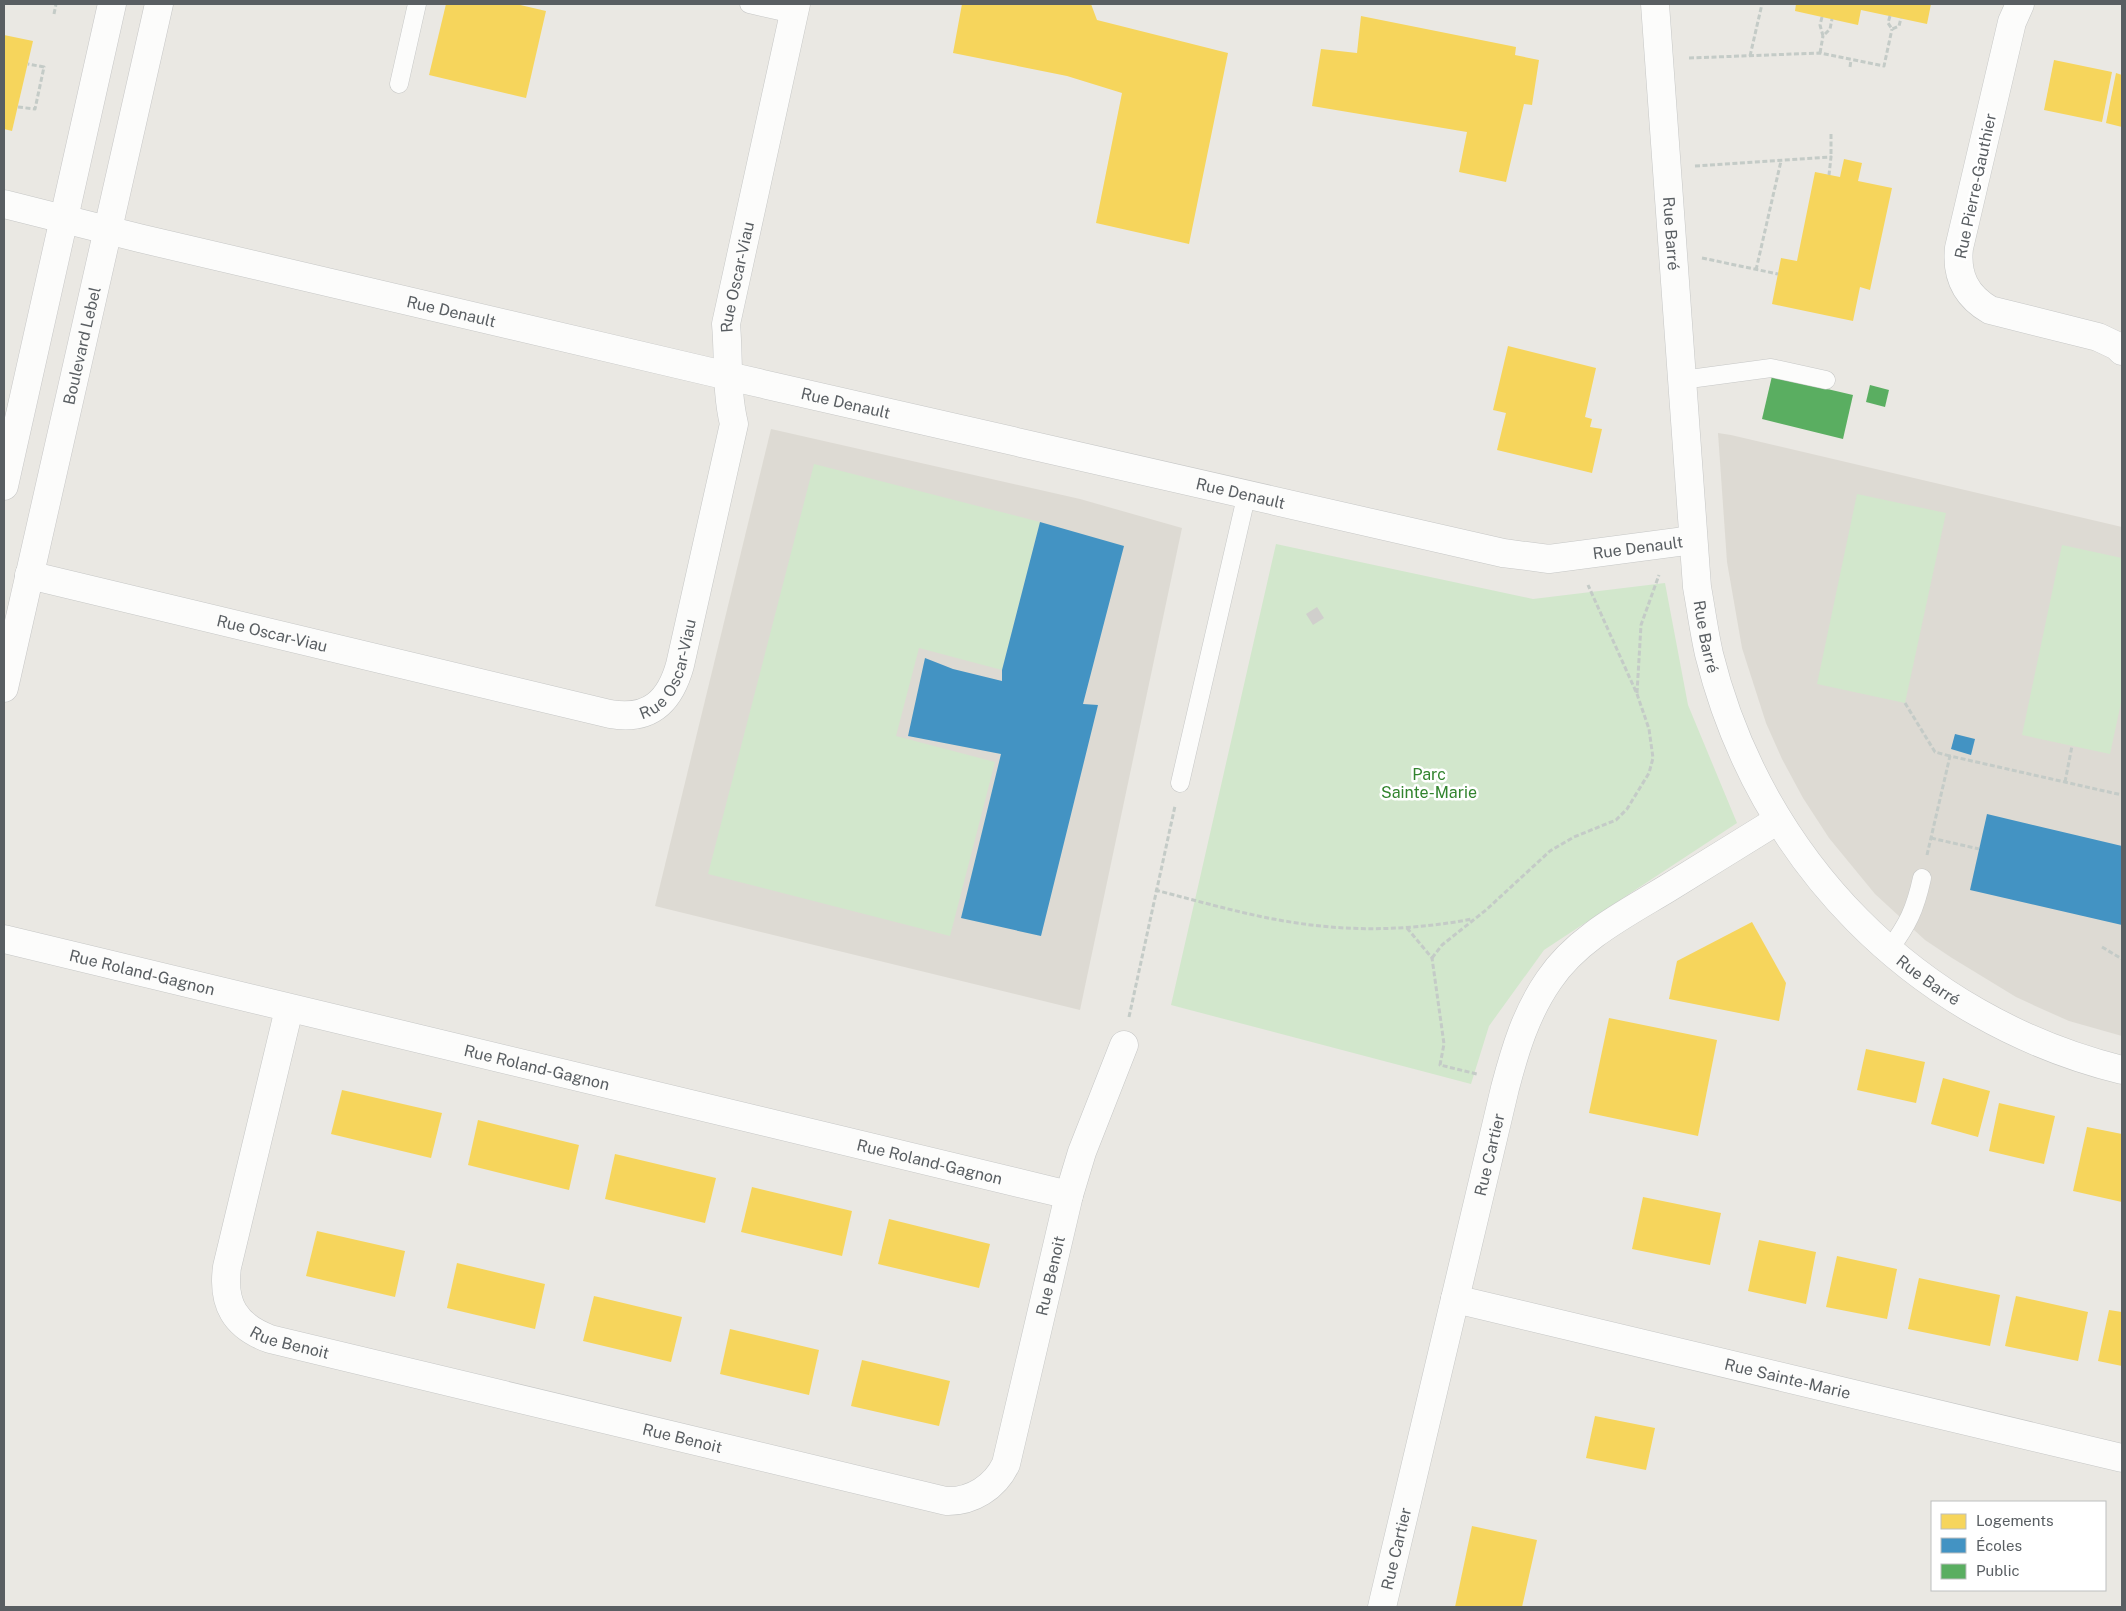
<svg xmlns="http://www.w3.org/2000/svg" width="2126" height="1611" font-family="'Public Sans',sans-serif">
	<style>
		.education { fill: #dddad3 }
		.green { fill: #d2e7cc }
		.homes { fill: #f6d55c }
		.schools { fill: #4393c3 }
		.public { fill: #5aae61 }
		.building { fill: #d0cfcc }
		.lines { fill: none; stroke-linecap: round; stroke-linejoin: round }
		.lane-casing { stroke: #c6c7c6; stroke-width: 19 }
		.street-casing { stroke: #c6c7c6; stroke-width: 29 }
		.secondary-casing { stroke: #c7c7c7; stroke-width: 29 }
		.path { stroke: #c4cbc7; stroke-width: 3; stroke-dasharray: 5 2.5; stroke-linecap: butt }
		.lane { stroke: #fcfcfb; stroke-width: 18 }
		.street { stroke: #fcfcfb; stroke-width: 28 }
		.secondary { stroke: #fcfcfb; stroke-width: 28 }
		.labels { text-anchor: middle; stroke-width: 5; stroke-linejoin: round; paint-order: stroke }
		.street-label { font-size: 16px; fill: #595e62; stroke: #fff }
		.park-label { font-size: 16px; fill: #32842e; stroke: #fff }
	</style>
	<rect width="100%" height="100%" fill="#eae8e3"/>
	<g class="education">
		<polygon points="771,429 1080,499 1182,528 1080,1010 655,906"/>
		<polygon points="1718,433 1731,435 2122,527 2122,1036 2069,1021 2042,1009 2016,997 1952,958 1925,940 1875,894 1829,838 1803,798 1782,759 1766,723 1742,648 1727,562"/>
	</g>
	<g class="green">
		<polygon points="814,464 1040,522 1002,670 919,648 896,736 995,762 950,936 708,874"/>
		<polygon points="1857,494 1946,513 1905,703 1817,684"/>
		<polygon points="1276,544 1533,599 1665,583 1688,705 1737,823 1544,950 1489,1026 1471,1084 1171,1005"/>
		<polygon points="2062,545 2122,558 2122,698 2110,754 2022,735"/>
	</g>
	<g class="homes">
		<polygon points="446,4 516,4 546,11 526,98 429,75"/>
		<polygon points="962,4 1091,4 1097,20 1228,53 1189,244 1096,223 1122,93 1067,76 953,53"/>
		<polygon points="1796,4 1931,4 1927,24 1861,10 1858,25 1795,11"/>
		<polygon points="1361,16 1516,47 1515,55 1539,60 1532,105 1524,104 1506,182 1459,172 1467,132 1312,106 1321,49 1357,53"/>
		<polygon points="4,35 33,41 12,131 4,129"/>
		<polygon points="2054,60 2112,72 2102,122 2044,110"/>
		<polygon points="2116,73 2122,75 2122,127 2106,123"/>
		<polygon points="1844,159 1862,163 1858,181 1892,188 1870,290 1860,287 1853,321 1772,304 1781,258 1797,261 1815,172 1840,177"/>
		<polygon points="1508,346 1596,368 1585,417 1592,419 1590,427 1602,429 1592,473 1497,450 1506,413 1493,410"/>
		<polygon points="1752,922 1786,983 1779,1021 1669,999 1677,961"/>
		<polygon points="1609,1018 1717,1040 1698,1136 1589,1113"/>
		<polygon points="1866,1049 1925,1062 1916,1103 1857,1090"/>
		<polygon points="1943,1078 1990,1091 1978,1137 1931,1124"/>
		<polygon points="342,1090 442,1113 431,1158 331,1134"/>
		<polygon points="1999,1103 2055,1116 2044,1164 1989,1151"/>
		<polygon points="478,1120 579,1145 569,1190 468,1165"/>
		<polygon points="2087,1127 2122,1134 2122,1202 2073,1191"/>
		<polygon points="615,1154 716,1178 705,1223 605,1199"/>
		<polygon points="752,1187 852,1211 842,1256 741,1232"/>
		<polygon points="1643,1197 1721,1213 1710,1265 1632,1249"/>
		<polygon points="889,1219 990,1244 979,1288 878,1264"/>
		<polygon points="317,1231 405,1251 395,1297 306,1276"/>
		<polygon points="1759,1240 1816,1252 1806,1304 1748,1291"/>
		<polygon points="1837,1256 1897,1269 1887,1319 1826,1307"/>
		<polygon points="457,1263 545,1284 535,1329 447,1308"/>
		<polygon points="1919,1278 2000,1295 1990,1346 1908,1329"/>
		<polygon points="594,1296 682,1317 671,1362 583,1341"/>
		<polygon points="2016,1296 2088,1312 2078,1361 2005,1346"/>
		<polygon points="2109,1310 2122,1312 2122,1366 2098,1361"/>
		<polygon points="730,1329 819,1350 809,1395 720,1374"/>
		<polygon points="862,1360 950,1381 939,1426 851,1406"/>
		<polygon points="1595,1416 1655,1428 1646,1470 1586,1458"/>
		<polygon points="1472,1526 1537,1540 1522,1607 1455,1607"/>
	</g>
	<g class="schools">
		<polygon points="1040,522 1124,546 1083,704 1098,705 1041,936 961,918 1001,754 908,736 925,658 953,669 1002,681 1002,670"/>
		<polygon points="1955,734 1975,739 1971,755 1951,749"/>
		<polygon points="1987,814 2122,846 2122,925 1970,890"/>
	</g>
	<g class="public">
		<polygon points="1772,376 1853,395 1843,439 1762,419"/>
		<polygon points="1870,385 1889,390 1885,407 1866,402"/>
	</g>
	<polygon class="building" points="1317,607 1324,618 1313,625 1306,614"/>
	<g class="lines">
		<defs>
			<g id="lane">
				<polyline points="749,4 793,14"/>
				<polyline points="399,84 417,4"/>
				<polyline points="1682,380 1771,368 1826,380"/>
				<polyline points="1180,783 1247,493"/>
				<path d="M1889 950C1908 924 1915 910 1922 878"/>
			</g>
			<g id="street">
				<path id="s1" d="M1655 4 1697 587C1701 609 1704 632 1709 654 1760 860 1916 1019 2122 1070"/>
				<path d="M2020 4 2012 22 1959 248C1956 276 1966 296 1990 310L2098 337 2117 346 2122 351"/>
				<path id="s2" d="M4 204 139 238 728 376 1503 553 1549 559 1693 540"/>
				<path id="s3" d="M29 575 610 714C650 721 670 701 680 665L734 424C726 391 729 358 726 324L796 4"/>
				<path id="s4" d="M4 939 1069 1195"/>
				<path id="s5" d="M289 1009 227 1267C222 1304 235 1326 270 1339L946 1501C972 1502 995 1487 1006 1464L1069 1195 1082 1152 1124 1045"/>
				<path id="s6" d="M1455 1299 2122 1458"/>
				<path id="s7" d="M1382 1607 1505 1088C1515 1050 1526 1013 1549 980 1577 938 1627 913 1668 888 1705 865 1741 843 1778 820"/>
			</g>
			<g id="secondary">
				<polyline points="4,486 112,4"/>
				<path id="s8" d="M4 688 159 4"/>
			</g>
		</defs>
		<use href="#lane" class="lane-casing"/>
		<use href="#street" class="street-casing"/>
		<use href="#secondary" class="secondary-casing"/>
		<g class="path">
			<polyline points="54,14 56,4"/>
			<polyline points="1890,16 1888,23 1892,29 1899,26 1901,18"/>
			<polyline points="1822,17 1820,25 1823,36 1830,29 1832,19"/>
			<polyline points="1820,53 1823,36"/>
			<polyline points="1750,56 1762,4"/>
			<polyline points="1689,58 1820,53 1884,66 1892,29"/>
			<polyline points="1850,67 1851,60"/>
			<polyline points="18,107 35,109 44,67 28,64"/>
			<polyline points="1831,134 1831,157"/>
			<polyline points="1695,166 1831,157 1829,175"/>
			<polyline points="1702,258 1778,274"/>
			<polyline points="1756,270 1781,161"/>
			<polyline points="1637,693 1641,625 1659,575"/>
			<polyline points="1905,703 1935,752 1950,756"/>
			<polyline points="2065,782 2072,746"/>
			<polyline points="1931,838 1979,849"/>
			<polyline points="1927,855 1950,756 2122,795"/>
			<path d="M1155 890C1202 902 1249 916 1297 923 1354 932 1415 930 1472 919"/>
			<polyline points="1407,928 1432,958 1444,1044 1440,1065 1477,1074"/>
			<polyline points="2102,947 2122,959"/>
			<polyline points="1432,958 1442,945 1486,910 1550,851 1574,837 1616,820 1627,809 1649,773 1653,758 1649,729 1637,694 1588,585"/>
			<polyline points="1129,1017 1175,806"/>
		</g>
		<use href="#lane" class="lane"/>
		<use href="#street" class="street"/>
		<use href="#secondary" class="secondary"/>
	</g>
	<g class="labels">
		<g class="street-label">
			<text transform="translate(1975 186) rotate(-78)" y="6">Rue Pierre-Gauthier</text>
			<text dy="6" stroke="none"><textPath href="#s1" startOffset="230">Rue Barré</textPath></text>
			<text dy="6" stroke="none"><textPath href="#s3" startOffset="1089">Rue Oscar-Viau</textPath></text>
			<text dy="6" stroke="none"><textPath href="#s2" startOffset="460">Rue Denault</textPath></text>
			<text dy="6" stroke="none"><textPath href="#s8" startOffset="351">Boulevard Lebel</textPath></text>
			<text dy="6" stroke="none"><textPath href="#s2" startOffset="865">Rue Denault</textPath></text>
			<text dy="6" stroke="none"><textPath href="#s2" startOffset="1270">Rue Denault</textPath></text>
			<text dy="6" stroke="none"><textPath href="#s2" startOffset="1675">Rue Denault</textPath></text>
			<text dy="6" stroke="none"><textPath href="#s3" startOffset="250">Rue Oscar-Viau</textPath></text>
			<text dy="6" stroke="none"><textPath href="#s1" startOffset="635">Rue Barré</textPath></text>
			<text dy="6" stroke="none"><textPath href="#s3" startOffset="684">Rue Oscar-Viau</textPath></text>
			<text dy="6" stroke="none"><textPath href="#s4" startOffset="142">Rue Roland-Gagnon</textPath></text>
			<text dy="6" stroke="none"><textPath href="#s1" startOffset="1054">Rue Barré</textPath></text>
			<text dy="6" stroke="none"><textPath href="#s4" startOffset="548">Rue Roland-Gagnon</textPath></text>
			<text dy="6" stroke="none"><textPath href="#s7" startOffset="465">Rue Cartier</textPath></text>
			<text dy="6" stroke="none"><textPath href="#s4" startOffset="952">Rue Roland-Gagnon</textPath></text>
			<text dy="6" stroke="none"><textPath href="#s5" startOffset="1321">Rue Benoit</textPath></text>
			<text dy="6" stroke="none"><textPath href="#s5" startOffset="378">Rue Benoit</textPath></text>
			<text dy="6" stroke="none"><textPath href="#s6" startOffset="342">Rue Sainte-Marie</textPath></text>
			<text dy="6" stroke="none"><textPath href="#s5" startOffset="782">Rue Benoit</textPath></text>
			<text dy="6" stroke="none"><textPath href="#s7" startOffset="60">Rue Cartier</textPath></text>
		</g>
		<g class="park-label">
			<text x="1429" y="780">Parc<tspan x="1429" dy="18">Sainte-Marie</tspan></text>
		</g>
	</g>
	<rect width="2126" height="1611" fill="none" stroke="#595e62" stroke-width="10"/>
	<rect x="1931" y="1501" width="175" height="90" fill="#ffffff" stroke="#bdbfc0"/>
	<rect x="1941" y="1514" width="25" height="15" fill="#f6d55c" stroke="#bdbfc0"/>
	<text x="1976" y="1526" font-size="15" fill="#595e62">Logements</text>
	<rect x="1941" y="1538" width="25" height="15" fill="#4393c3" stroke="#bdbfc0"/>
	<text x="1976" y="1551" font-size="15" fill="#595e62">Écoles</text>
	<rect x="1941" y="1564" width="25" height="15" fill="#5aae61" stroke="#bdbfc0"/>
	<text x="1976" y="1576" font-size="15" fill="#595e62">Public</text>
</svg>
